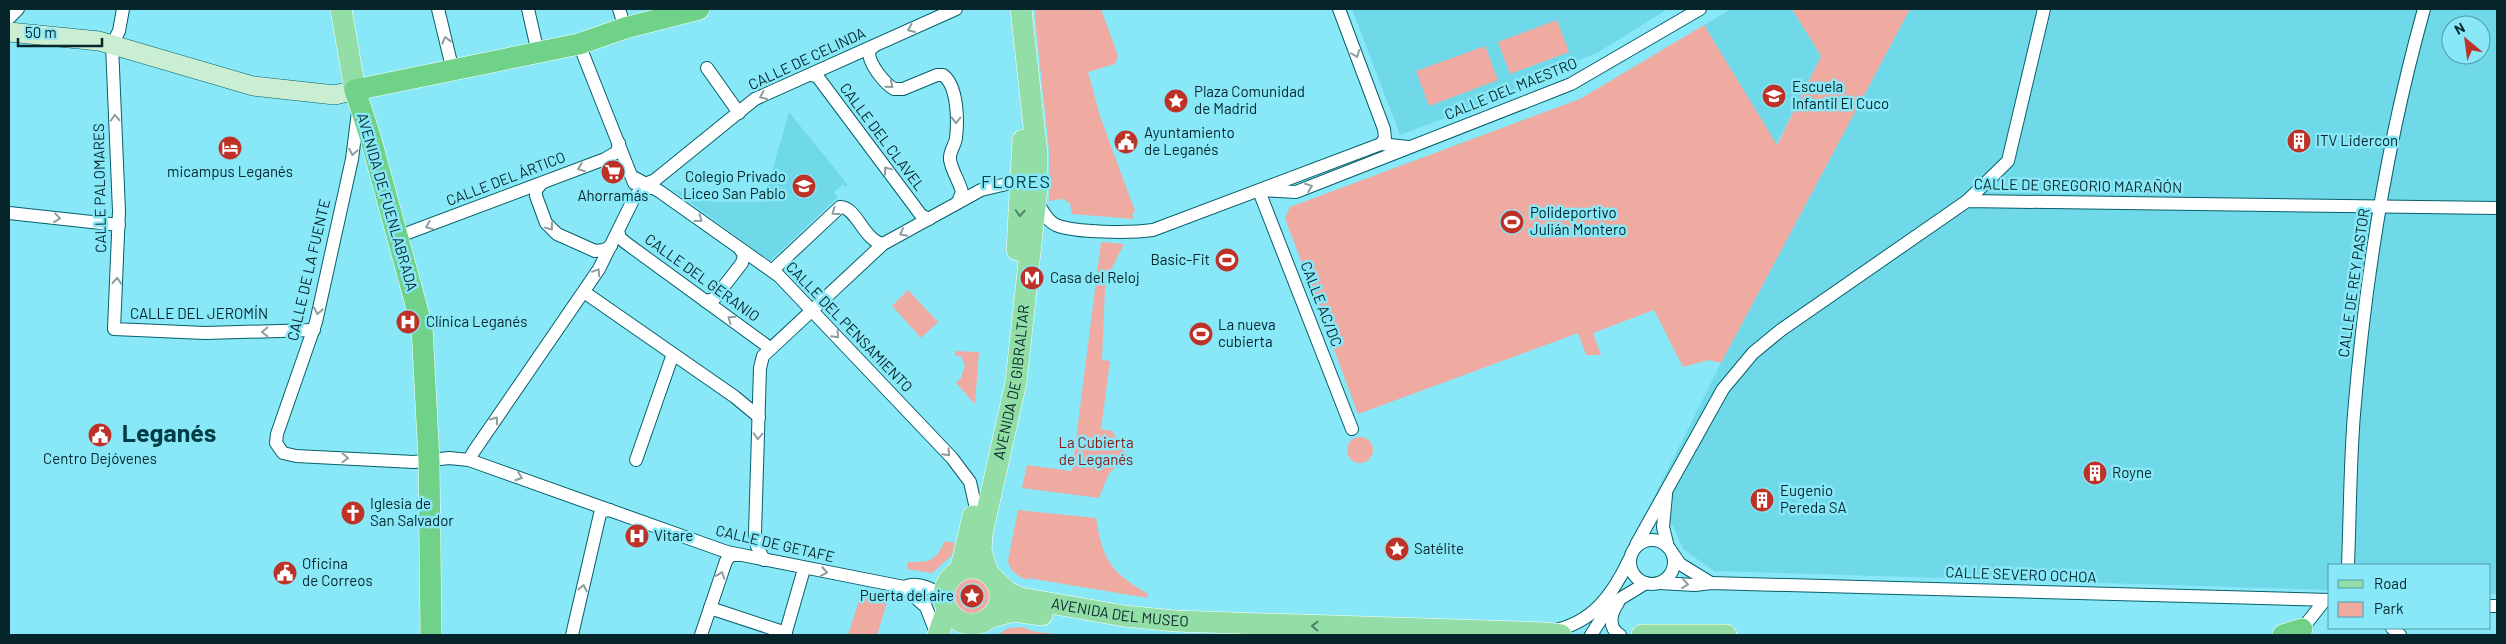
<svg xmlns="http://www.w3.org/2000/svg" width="2506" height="644" font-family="Barlow,sans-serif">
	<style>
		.built { fill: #6fd9ea; fill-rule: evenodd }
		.green { fill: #efaba1 }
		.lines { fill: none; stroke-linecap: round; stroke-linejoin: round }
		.minor-casing { stroke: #075f6a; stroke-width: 14 }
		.secondary-casing { stroke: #075f6a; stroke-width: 20 }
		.primary-casing { stroke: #fff; stroke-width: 22 }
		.trunk-casing { stroke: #fff; stroke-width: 22 }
		.minor { stroke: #fff; stroke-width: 12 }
		.secondary { stroke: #c9eed2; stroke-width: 19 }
		.primary { stroke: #93dda6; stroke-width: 21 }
		.trunk { stroke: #6fd288; stroke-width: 21 }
		.oneway { stroke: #8e9d9f }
		.oneway2 { stroke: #4c8168 }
		.labels { text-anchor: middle; stroke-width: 5; stroke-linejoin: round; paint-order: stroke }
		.street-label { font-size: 15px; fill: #05252a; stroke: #88e8f8 }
		.poi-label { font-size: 15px; fill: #05252a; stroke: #88e8f8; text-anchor: start }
		.park-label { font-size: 15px; fill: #8b1913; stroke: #88e8f8 }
		.quarter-label { font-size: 18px; letter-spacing: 1px; fill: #003c43; stroke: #88e8f8 }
		.town-label { font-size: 25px; font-weight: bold; fill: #003c43; stroke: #88e8f8 }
	</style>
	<rect width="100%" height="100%" fill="#88e8f8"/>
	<g class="built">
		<polygon points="1352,9 1668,9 1597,53 1569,64 1571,71 1400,135"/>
		<polygon points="1731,9 1792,9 1821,56 1776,145 1704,25"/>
		<path d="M1910 9H2497V594H2490V565H2330V590L1714 571 1683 549 1673 526 1649 507 1721 363ZM2451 25H2481V55H2451Z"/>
		<polygon points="789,112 848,185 845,187 843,184 834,192 838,197 770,261 672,189 717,202 760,202 766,192"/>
	</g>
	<g class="green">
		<polygon points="1035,9 1101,9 1118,56 1115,64 1088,72 1100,116 1135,211 1132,215 1134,219 1072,214 1070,203 1063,199 1049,201 1049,149 1036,28"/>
		<polygon points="1792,9 1910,9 1721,363 1709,360 1683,367 1654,310 1593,333 1601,355 1586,355 1578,333 1358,414 1285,218 1290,207 1580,99 1704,25 1777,145 1821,56"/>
		<polygon points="1557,20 1569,52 1510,74 1498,42"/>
		<polygon points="1485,46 1498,80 1429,106 1416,71"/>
		<polygon points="1101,242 1124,244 1107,277 1105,289 1102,360 1110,361 1101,429 1112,431 1127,455 1108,475 1099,498 1022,488 1027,465 1072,471"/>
		<polygon points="908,290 938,322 921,338 892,306"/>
		<polygon points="955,351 979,352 975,404 956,383 961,378 965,365 961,356 955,356"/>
		<circle cx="1360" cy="450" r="13"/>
		<path d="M1018 510 1096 518C1103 562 1111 572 1148 594V598L1028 578 1026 580C1017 575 1009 571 1008 560Z"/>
		<circle cx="1397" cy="549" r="13"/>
		<path d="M945 541 955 543 952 555 932 573 907 569 908 562C930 562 935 562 945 541Z"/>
		<circle cx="973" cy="596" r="18"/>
		<polygon points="861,594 888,599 877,635 848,635"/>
		<path d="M1023 627C1034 634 1048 632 1062 635H998L1008 628Z"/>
	</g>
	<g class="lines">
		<defs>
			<g id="minor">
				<polyline points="123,9 119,31 112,45 119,211 114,329 205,333 314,330"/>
				<polyline points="438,9 453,71"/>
				<polyline points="528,9 538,53"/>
				<polyline points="619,9 625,28"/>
				<polyline points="1339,9 1384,129 1385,138 1381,144"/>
				<polyline points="9,18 18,9"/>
				<polyline points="579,44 634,183"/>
				<path d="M874 46 869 51C868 63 884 83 894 89H903L937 75H943C958 86 958 121 956 138 955 146 949 151 950 160 952 171 959 181 962 192L958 202"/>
				<polyline points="707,68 739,113"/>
				<polyline points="811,75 817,76 921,215 929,219"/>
				<path d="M358 112 352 159 316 322 277 434 276 443 283 453 296 456 414 462 449 458 469 460 727 552 904 587C917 581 937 589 944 600"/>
				<polyline points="633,177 659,191 779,276 952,458 970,482 975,504"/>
				<polyline points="541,184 536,190 536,196 546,223 557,234 595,251 604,250 611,246"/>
				<polyline points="645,184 655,180 755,99 956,9"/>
				<polyline points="1261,190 1296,192 1571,84 1700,9"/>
				<polyline points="1259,191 1352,429"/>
				<path d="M1037 201C1041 209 1047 221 1056 225 1075 233 1131 233 1153 230L1381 144 1408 147"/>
				<polyline points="1967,201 2008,161 2044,9"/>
				<polyline points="9,213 119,225"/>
				<polyline points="618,231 620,238 626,243 770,348"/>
				<polyline points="397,237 605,159 617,152 619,143"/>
				<path d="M778 275 775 271 777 266 840 207C856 206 864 241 883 244"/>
				<polyline points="584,292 735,397 759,417"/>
				<polyline points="705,301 714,299 742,263 744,255 740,249"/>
				<polyline points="636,460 673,354"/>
				<polyline points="473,461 471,456 474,451 599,269 635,196 644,188 655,188"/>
				<polyline points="1666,495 1663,527 1668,547"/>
				<circle cx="1652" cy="562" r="22"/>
				<polyline points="1636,545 1723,389 1753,353 1781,330 1967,201 2497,208"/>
				<polyline points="1673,554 1680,564 1711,583"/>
				<polyline points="764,560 757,546 755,533 760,368 763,356 883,244 981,190 1011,183 1022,173"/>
				<path d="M2348 565C2350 515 2350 464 2354 414 2365 280 2388 138 2424 9"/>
				<polyline points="1659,583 1695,585 1711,583 2330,600"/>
				<polyline points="904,587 926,607 937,635"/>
				<path d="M1618 603C1610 614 1608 628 1620 635"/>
				<polyline points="2490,606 2497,606"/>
				<polyline points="710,608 786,633"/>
				<polyline points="2392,628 2400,635"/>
				<polyline points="2302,629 2325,600"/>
				<path d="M1552 631C1592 623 1612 596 1629 560"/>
				<polyline points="572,635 600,514 603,511 610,510"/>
				<polyline points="701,635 726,561 731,555 738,555"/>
				<polyline points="785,635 804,569"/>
				<polyline points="1591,635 1610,605 1646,583"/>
			</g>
			<polyline id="secondary" points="9,32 99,41 253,86 335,95 355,90"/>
			<g id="primary">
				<polyline points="341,9 355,90"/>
				<polyline points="1017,250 1023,140"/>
				<circle cx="972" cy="596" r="28"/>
				<polyline points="960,571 973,516"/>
				<path id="s1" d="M988 573 981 551 982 534 1016 382 1037 188V154L1021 9"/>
				<path id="s2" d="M996 581 1009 593 1021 598 1124 616 1175 621 1546 633 1561 635"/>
				<polyline points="989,618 1013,611 1042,615"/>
				<polyline points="938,635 947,610"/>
				<polyline points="1642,635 1726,635"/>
			</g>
			<g id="trunk">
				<polyline points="431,635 429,461 422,327 370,136 355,90 579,44 625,28 699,9"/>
				<polyline points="2283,635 2302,629"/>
			</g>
		</defs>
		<use href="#minor" class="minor-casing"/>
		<use href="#secondary" class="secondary-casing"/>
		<use href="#primary" class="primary-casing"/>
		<use href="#trunk" class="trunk-casing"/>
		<use href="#minor" class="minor"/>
		<use href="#secondary" class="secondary"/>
		<use href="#primary" class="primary"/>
		<use href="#trunk" class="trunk"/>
	</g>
	<defs><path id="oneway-chevron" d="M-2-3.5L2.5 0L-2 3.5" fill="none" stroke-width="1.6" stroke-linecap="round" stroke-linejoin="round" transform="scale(1.25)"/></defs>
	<g class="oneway">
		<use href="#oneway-chevron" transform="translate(911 29) rotate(156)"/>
		<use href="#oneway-chevron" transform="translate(446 40) rotate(-104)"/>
		<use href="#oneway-chevron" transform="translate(1356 54) rotate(69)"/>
		<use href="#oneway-chevron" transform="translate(890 85) rotate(40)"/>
		<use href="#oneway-chevron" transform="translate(763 96) rotate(156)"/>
		<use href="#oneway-chevron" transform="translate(115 118) rotate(-93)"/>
		<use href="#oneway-chevron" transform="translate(956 120) rotate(91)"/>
		<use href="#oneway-chevron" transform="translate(353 152) rotate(100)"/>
		<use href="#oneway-chevron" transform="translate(581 168) rotate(159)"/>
		<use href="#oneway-chevron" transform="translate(887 170) rotate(-127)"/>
		<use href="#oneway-chevron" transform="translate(1309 187) rotate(-21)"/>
		<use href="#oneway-chevron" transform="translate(835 212) rotate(144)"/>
		<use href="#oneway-chevron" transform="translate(57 218) rotate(7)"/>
		<use href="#oneway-chevron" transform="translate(699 219) rotate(36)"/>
		<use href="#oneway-chevron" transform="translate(429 226) rotate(158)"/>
		<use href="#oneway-chevron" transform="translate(550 227) rotate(53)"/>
		<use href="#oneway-chevron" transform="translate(903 233) rotate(152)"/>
		<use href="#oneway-chevron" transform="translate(597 272) rotate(-57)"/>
		<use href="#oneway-chevron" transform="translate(117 281) rotate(-87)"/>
		<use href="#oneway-chevron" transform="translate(318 311) rotate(101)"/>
		<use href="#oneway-chevron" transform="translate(731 319) rotate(-145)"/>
		<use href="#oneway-chevron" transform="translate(265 332) rotate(179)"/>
		<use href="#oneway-chevron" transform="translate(836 335) rotate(47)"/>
		<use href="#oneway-chevron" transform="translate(495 420) rotate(-55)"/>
		<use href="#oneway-chevron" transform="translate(758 436) rotate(92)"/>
		<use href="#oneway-chevron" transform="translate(947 453) rotate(47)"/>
		<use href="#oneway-chevron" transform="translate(345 458) rotate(3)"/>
		<use href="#oneway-chevron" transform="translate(519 477) rotate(20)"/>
		<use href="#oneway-chevron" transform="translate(824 572) rotate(10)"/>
		<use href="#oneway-chevron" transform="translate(721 575) rotate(-71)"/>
		<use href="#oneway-chevron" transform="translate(1685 584) rotate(7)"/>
		<use href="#oneway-chevron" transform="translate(583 588) rotate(-77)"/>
	</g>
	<g class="oneway2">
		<use href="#oneway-chevron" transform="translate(1020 213) rotate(94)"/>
		<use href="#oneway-chevron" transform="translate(1315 626) rotate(-178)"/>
	</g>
	<defs>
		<symbol id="school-disc" viewBox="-11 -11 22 22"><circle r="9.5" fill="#be3127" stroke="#88e8f8"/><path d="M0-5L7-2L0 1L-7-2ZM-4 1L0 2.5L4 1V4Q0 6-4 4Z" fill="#fff"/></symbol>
		<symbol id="sight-disc" viewBox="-11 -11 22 22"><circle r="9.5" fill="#be3127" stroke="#88e8f8"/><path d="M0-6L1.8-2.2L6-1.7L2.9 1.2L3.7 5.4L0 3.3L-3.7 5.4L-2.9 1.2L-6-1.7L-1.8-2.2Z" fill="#fff"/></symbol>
		<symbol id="building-disc" viewBox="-11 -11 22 22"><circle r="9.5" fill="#be3127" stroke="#88e8f8"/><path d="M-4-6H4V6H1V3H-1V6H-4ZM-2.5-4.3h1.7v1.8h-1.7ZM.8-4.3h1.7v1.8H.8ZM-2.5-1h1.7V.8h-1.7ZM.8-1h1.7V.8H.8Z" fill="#fff"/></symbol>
		<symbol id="civic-disc" viewBox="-11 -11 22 22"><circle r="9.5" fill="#be3127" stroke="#88e8f8"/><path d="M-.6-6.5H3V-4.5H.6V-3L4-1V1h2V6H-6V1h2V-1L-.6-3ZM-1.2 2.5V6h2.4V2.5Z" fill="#fff"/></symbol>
		<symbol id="hotel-disc" viewBox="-11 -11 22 22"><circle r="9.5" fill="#be3127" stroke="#88e8f8"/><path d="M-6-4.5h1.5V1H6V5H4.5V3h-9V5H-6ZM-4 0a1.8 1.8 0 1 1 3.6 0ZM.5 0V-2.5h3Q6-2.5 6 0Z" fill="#fff"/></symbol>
		<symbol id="supermarket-disc" viewBox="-11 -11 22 22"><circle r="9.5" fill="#be3127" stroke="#88e8f8"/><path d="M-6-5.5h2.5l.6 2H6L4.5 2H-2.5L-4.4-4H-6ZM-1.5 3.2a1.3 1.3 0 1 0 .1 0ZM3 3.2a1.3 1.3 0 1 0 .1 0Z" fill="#fff"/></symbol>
		<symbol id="stadium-disc" viewBox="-11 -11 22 22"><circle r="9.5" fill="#be3127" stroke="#88e8f8"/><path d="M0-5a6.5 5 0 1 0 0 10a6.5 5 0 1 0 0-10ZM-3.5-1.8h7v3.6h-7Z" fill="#fff"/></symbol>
		<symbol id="metro-disc" viewBox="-11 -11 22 22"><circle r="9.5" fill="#be3127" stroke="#88e8f8"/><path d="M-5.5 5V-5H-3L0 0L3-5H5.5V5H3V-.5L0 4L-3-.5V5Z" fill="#fff"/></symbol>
		<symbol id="hospital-disc" viewBox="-11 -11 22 22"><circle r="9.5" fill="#be3127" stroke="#88e8f8"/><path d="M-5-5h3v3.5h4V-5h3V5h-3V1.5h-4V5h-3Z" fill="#fff"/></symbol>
		<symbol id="church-disc" viewBox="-11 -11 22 22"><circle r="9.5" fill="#be3127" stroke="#88e8f8"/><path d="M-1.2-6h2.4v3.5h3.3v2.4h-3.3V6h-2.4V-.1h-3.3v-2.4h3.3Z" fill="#fff"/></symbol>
	</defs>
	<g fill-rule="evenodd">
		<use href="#school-disc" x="1760" y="82" width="28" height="28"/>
		<use href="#sight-disc" x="1162" y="87" width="28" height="28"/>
		<use href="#building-disc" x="2285" y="127" width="28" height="28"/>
		<use href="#civic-disc" x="1112" y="128" width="28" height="28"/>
		<use href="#hotel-disc" x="216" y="134" width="28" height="28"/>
		<use href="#supermarket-disc" x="599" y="158" width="28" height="28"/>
		<use href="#school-disc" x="790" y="172" width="28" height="28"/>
		<use href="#stadium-disc" x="1498" y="208" width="28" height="28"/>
		<use href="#stadium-disc" x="1213" y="246" width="28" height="28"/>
		<use href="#metro-disc" x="1018" y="264" width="28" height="28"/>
		<use href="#hospital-disc" x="394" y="308" width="28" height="28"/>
		<use href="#stadium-disc" x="1187" y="320" width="28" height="28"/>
		<use href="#civic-disc" x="86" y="421" width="28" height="28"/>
		<use href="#building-disc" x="2081" y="459" width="28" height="28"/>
		<use href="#building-disc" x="1748" y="486" width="28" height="28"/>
		<use href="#church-disc" x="339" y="499" width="28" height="28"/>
		<use href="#hospital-disc" x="623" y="522" width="28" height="28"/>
		<use href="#sight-disc" x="1383" y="535" width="28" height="28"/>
		<use href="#civic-disc" x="271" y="559" width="28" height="28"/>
		<use href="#sight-disc" x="958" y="582" width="28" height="28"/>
	</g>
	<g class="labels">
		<g class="street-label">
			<text transform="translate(807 59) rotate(-25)" y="5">CALLE DE CELINDA</text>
			<text transform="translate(1511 89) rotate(-22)" y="5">CALLE DEL MAESTRO</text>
			<text transform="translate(882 137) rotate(53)" y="5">CALLE DEL CLAVEL</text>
			<text transform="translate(506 179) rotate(-21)" y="5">CALLE DEL ÁRTICO</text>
			<text transform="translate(2078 186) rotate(1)" y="5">CALLE DE GREGORIO MARAÑÓN</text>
			<text transform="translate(100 188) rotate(-91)" y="5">CALLE PALOMARES</text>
			<text transform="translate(387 202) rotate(74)" y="5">AVENIDA DE FUENLABRADA</text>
			<text transform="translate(309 270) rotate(-77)" y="5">CALLE DE LA FUENTE</text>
			<text transform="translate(702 278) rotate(36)" y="5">CALLE DEL GERANIO</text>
			<text transform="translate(2354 283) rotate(-82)" y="5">CALLE DE REY PASTOR</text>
			<text transform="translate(1321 304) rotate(69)" y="5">CALLE AC/DC</text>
			<text x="199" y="319">CALLE DEL JEROMÍN</text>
			<text transform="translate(849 327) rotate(46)" y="5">CALLE DEL PENSAMIENTO</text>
			<text dy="5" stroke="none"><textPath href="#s1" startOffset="195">AVENIDA DE GIBRALTAR</textPath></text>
			<text transform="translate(775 544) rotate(13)" y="5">CALLE DE GETAFE</text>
			<text transform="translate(2021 575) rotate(2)" y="5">CALLE SEVERO OCHOA</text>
			<text dy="5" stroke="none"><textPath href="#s2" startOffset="131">AVENIDA DEL MUSEO</textPath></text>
		</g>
		<g class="poi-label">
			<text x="1792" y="92">Escuela<tspan x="1792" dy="17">Infantil El Cuco</tspan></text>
			<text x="1194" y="97">Plaza Comunidad<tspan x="1194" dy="17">de Madrid</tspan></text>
			<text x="1144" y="138">Ayuntamiento<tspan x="1144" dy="17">de Leganés</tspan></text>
			<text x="2316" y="146">ITV Lidercon</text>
			<text x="230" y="177" text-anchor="middle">micampus Leganés</text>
			<text x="786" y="182" text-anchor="end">Colegio Privado<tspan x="786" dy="17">Liceo San Pablo</tspan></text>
			<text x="613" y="201" text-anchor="middle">Ahorramás</text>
			<text x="1530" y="218">Polideportivo<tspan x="1530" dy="17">Julián Montero</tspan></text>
			<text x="1210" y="265" text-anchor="end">Basic-Fit</text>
			<text x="1050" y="283">Casa del Reloj</text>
			<text x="426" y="327">Clínica Leganés</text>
			<text x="1218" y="330">La nueva<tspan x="1218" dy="17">cubierta</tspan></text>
			<text x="100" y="464" text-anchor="middle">Centro Dejóvenes</text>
			<text x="2112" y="478">Royne</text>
			<text x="1780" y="496">Eugenio<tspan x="1780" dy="17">Pereda SA</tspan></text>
			<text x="370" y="509">Iglesia de<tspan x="370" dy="17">San Salvador</tspan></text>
			<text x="654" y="541">Vitare</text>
			<text x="1414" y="554">Satélite</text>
			<text x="302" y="569">Oficina<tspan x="302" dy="17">de Correos</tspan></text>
			<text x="954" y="601" text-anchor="end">Puerta del aire</text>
		</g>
		<g class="park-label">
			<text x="1096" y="448">La Cubierta<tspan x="1096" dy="17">de Leganés</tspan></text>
		</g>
		<g class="quarter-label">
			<text x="1016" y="188">FLORES</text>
		</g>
		<g class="town-label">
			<text x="169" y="442">Leganés</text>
		</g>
	</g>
	<rect width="2506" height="644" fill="none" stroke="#05252a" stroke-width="20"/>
	<rect x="2328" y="564" width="162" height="65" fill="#88e8f8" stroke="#549aa6"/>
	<rect x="2338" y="580" width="25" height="8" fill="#93dda6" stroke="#549aa6"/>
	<text x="2374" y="589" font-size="15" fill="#05252a">Road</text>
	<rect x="2338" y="602" width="25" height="15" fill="#efaba1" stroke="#549aa6"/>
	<text x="2374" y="614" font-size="15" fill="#05252a">Park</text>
	<g transform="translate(2466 40) rotate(331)"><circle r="24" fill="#88e8f8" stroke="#549aa6"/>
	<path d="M0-4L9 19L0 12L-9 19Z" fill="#be3127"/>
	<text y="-8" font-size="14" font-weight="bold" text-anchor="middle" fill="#05252a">N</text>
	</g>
	<path d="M18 38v8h84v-8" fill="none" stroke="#05252a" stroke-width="2.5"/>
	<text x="25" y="38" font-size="15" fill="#05252a" stroke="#88e8f8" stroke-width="4" paint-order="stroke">50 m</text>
</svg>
